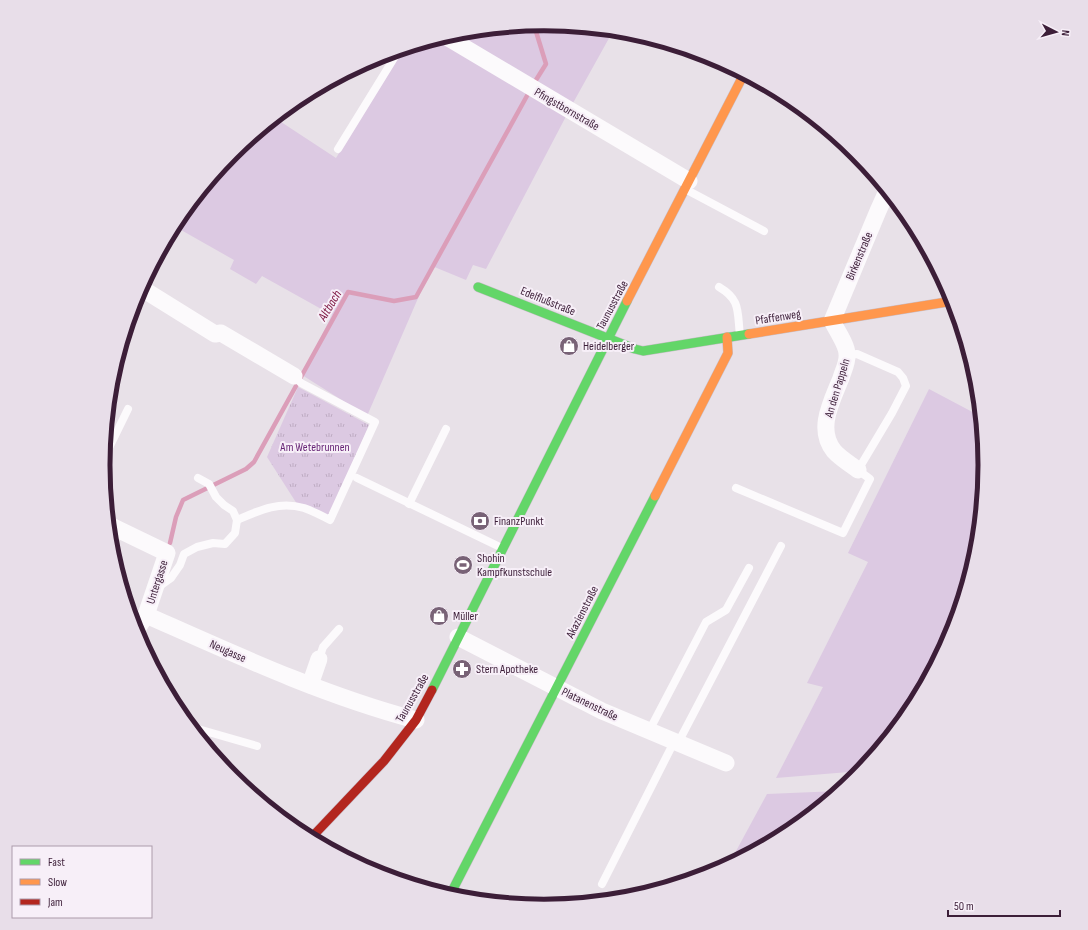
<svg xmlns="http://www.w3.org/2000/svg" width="1088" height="930" font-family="'Sofia Sans Condensed',sans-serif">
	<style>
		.green { fill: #dcc9e2 }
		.park { fill: url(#park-tufts) }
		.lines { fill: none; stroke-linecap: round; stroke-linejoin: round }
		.stream { stroke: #db9eb9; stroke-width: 4.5 }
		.fast-casing { stroke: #c8bec8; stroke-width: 10 }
		.slow-casing { stroke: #c8bec8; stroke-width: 10 }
		.jam-casing { stroke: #c8bec8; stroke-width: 10 }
		.lane { stroke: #fcfafc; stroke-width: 8 }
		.street { stroke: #fcfafc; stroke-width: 17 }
		.fast { stroke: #63d668; stroke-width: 9 }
		.slow { stroke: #ff974d; stroke-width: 9 }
		.jam { stroke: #b3261e; stroke-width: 9 }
		.labels { text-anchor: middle; stroke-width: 4; stroke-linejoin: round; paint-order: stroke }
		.street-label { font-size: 12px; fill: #3c1e38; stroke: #f7eff8 }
		.poi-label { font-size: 12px; fill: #3c1e38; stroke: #f7eff8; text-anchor: start }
		.park-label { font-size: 12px; fill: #672576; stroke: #f7eff8 }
		.water-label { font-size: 13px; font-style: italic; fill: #7c143f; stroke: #f7eff8 }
		.rim { fill: none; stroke: #3c1e38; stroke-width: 5 }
	</style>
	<defs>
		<pattern id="park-tufts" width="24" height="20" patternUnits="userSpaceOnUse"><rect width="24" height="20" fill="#dcc9e2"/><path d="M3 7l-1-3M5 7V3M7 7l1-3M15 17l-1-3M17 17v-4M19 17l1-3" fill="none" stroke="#beacc3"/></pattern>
	</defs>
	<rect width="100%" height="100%" fill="#e8e1e8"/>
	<g class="green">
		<polygon points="544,24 613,31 573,103 486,269 473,265 466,280 432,266 367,416 302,375 332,315 262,276 256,284 230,269 234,260 174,226 177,220 232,153 275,118 336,158 402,49 458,32"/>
		<polygon points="929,389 980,416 985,465 976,551 951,634 911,710 861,771 776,778 823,687 807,683 868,562 848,553"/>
		<polygon points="838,791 789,832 729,864 767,794"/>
	</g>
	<polygon class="park" points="298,387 369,425 329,519 297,504 267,457"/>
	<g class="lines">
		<g class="stream">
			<polyline points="534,25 546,64 536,80"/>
			<polyline points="170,543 176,517 183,500 246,469 254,462 348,292 394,301 416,297 528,94"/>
		</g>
		<defs>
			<g id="fast">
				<polyline points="478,287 635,349 643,351 749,334"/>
				<polyline points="432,690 627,301"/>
				<polyline points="450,895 655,496"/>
			</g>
			<g id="slow">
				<polyline points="627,301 744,74"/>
				<polyline points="749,334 953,301"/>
				<polyline points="655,496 728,353 727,337"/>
			</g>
			<polyline id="jam" points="311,838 384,761 416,720 432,690"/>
		</defs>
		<use href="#fast" class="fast-casing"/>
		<use href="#slow" class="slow-casing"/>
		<use href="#jam" class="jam-casing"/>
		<g class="lane">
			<polyline points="338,149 399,50"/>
			<polyline points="685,189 764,231"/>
			<path d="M719 287C741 300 737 311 740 335"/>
			<polyline points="103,460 128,409"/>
			<polyline points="357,478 502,548"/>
			<polyline points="736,488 843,533 870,479 858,470 892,413 906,386 903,378 898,372 857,354 848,355"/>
			<polyline points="409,504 446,429"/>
			<path d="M237 520C260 510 279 501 304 508 313 511 322 516 330 520L375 422 301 383 294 376"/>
			<polyline points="157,588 171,578 180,565 184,554 197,547 213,543 225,544 235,533 237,520 233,511 224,505 216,497 209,484 198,478"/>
			<polyline points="319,659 323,647 339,629"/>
			<polyline points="191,727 257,746"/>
			<polyline points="649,731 706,622 726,610 749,568"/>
			<polyline points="678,743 781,546"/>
			<polyline points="602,884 674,742"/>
		</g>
		<g class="street">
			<polyline points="445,36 689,181"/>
			<polyline points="141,288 215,334 221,333 294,376"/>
			<path d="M858 470C850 464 840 458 834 451 816 429 832 401 841 378 843 371 848 362 847 354 847 345 836 329 832 321L878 211 887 191"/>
			<polyline points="109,525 167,553 146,615 136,631"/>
			<path d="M146 615C234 654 322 695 416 720"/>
			<polyline points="458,637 602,711 726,763"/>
			<polyline points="310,685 319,659"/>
		</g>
		<use href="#fast" class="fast"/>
		<use href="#slow" class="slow"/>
		<use href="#jam" class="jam"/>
	</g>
	<defs>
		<symbol id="shop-disc" viewBox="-11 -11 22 22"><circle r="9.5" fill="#786276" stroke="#f7eff8"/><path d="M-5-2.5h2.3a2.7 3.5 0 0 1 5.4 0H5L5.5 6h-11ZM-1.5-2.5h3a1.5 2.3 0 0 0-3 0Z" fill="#fff"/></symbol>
		<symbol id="bank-disc" viewBox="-11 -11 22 22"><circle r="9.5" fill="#786276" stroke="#f7eff8"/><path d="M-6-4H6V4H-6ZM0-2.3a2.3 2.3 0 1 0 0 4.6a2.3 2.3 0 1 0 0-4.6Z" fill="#fff"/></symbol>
		<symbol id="stadium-disc" viewBox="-11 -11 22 22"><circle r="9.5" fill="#786276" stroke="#f7eff8"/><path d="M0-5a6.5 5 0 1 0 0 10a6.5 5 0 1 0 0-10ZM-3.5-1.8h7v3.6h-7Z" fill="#fff"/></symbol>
		<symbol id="pharmacy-disc" viewBox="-11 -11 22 22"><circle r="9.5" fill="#786276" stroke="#f7eff8"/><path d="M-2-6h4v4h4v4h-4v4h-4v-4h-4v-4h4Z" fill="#fff"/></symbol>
	</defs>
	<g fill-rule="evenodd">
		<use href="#shop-disc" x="558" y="335" width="22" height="22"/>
		<use href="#bank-disc" x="469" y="510" width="22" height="22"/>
		<use href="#stadium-disc" x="452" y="554" width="22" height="22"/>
		<use href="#shop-disc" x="428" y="605" width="22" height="22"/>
		<use href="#pharmacy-disc" x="451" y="658" width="22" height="22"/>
	</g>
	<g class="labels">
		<g class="street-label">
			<text transform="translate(567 109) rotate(30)" y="4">Pfingstbornstraße</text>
			<text transform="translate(859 256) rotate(-67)" y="4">Birkenstraße</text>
			<text transform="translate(548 301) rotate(22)" y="4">Edelflußstraße</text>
			<text transform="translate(612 305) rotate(-62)" y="4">Taunusstraße</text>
			<text transform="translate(778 317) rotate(-9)" y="4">Pfaffenweg</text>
			<text transform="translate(837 388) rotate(-73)" y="4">An den Pappeln</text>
			<text transform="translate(157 582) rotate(-72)" y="4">Untergasse</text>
			<text transform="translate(582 612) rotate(-63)" y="4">Akazienstraße</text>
			<text transform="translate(228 651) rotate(24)" y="4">Neugasse</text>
			<text transform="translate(412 698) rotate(-60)" y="4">Taunusstraße</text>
			<text transform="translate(590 704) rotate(26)" y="4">Platanenstraße</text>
		</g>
		<g class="poi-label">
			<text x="583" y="350">Heidelberger</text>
			<text x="494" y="525">FinanzPunkt</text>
			<text x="477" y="562">Shohin<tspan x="477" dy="14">Kampfkunstschule</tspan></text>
			<text x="453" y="620">Müller</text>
			<text x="476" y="673">Stern Apotheke</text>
		</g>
		<g class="park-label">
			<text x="315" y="451">Am Wetebrunnen</text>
		</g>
		<g class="water-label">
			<text transform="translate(329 305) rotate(-59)" y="5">Altbach</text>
		</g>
	</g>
	<path d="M0 0H1088V930H0ZM110 465a434 434 0 1 1 868 0a434 434 0 1 1-868 0Z" fill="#e8dee9" fill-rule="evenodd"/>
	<path class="rim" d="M110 465a434 434 0 1 1 868 0a434 434 0 1 1-868 0Z"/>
	<rect x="12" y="846" width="140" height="72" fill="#f7eff8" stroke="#ac9bab"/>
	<rect x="20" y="859" width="20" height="6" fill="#63d668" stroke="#ac9bab"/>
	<text x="48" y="866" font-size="12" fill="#3c1e38">Fast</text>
	<rect x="20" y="879" width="20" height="6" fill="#ff974d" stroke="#ac9bab"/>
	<text x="48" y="886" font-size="12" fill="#3c1e38">Slow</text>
	<rect x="20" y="899" width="20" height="6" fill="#b3261e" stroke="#ac9bab"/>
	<text x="48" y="906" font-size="12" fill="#3c1e38">Jam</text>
	<g transform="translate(1056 32) rotate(96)" stroke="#f7eff8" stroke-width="3" paint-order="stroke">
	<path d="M0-3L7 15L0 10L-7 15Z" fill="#3c1e38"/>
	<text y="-6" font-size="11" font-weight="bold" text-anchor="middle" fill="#3c1e38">N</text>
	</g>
	<path d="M948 910v6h112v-6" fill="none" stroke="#3c1e38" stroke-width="2"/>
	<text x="954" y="910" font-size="12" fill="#3c1e38" stroke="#f7eff8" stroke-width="3" paint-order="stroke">50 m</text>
</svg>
